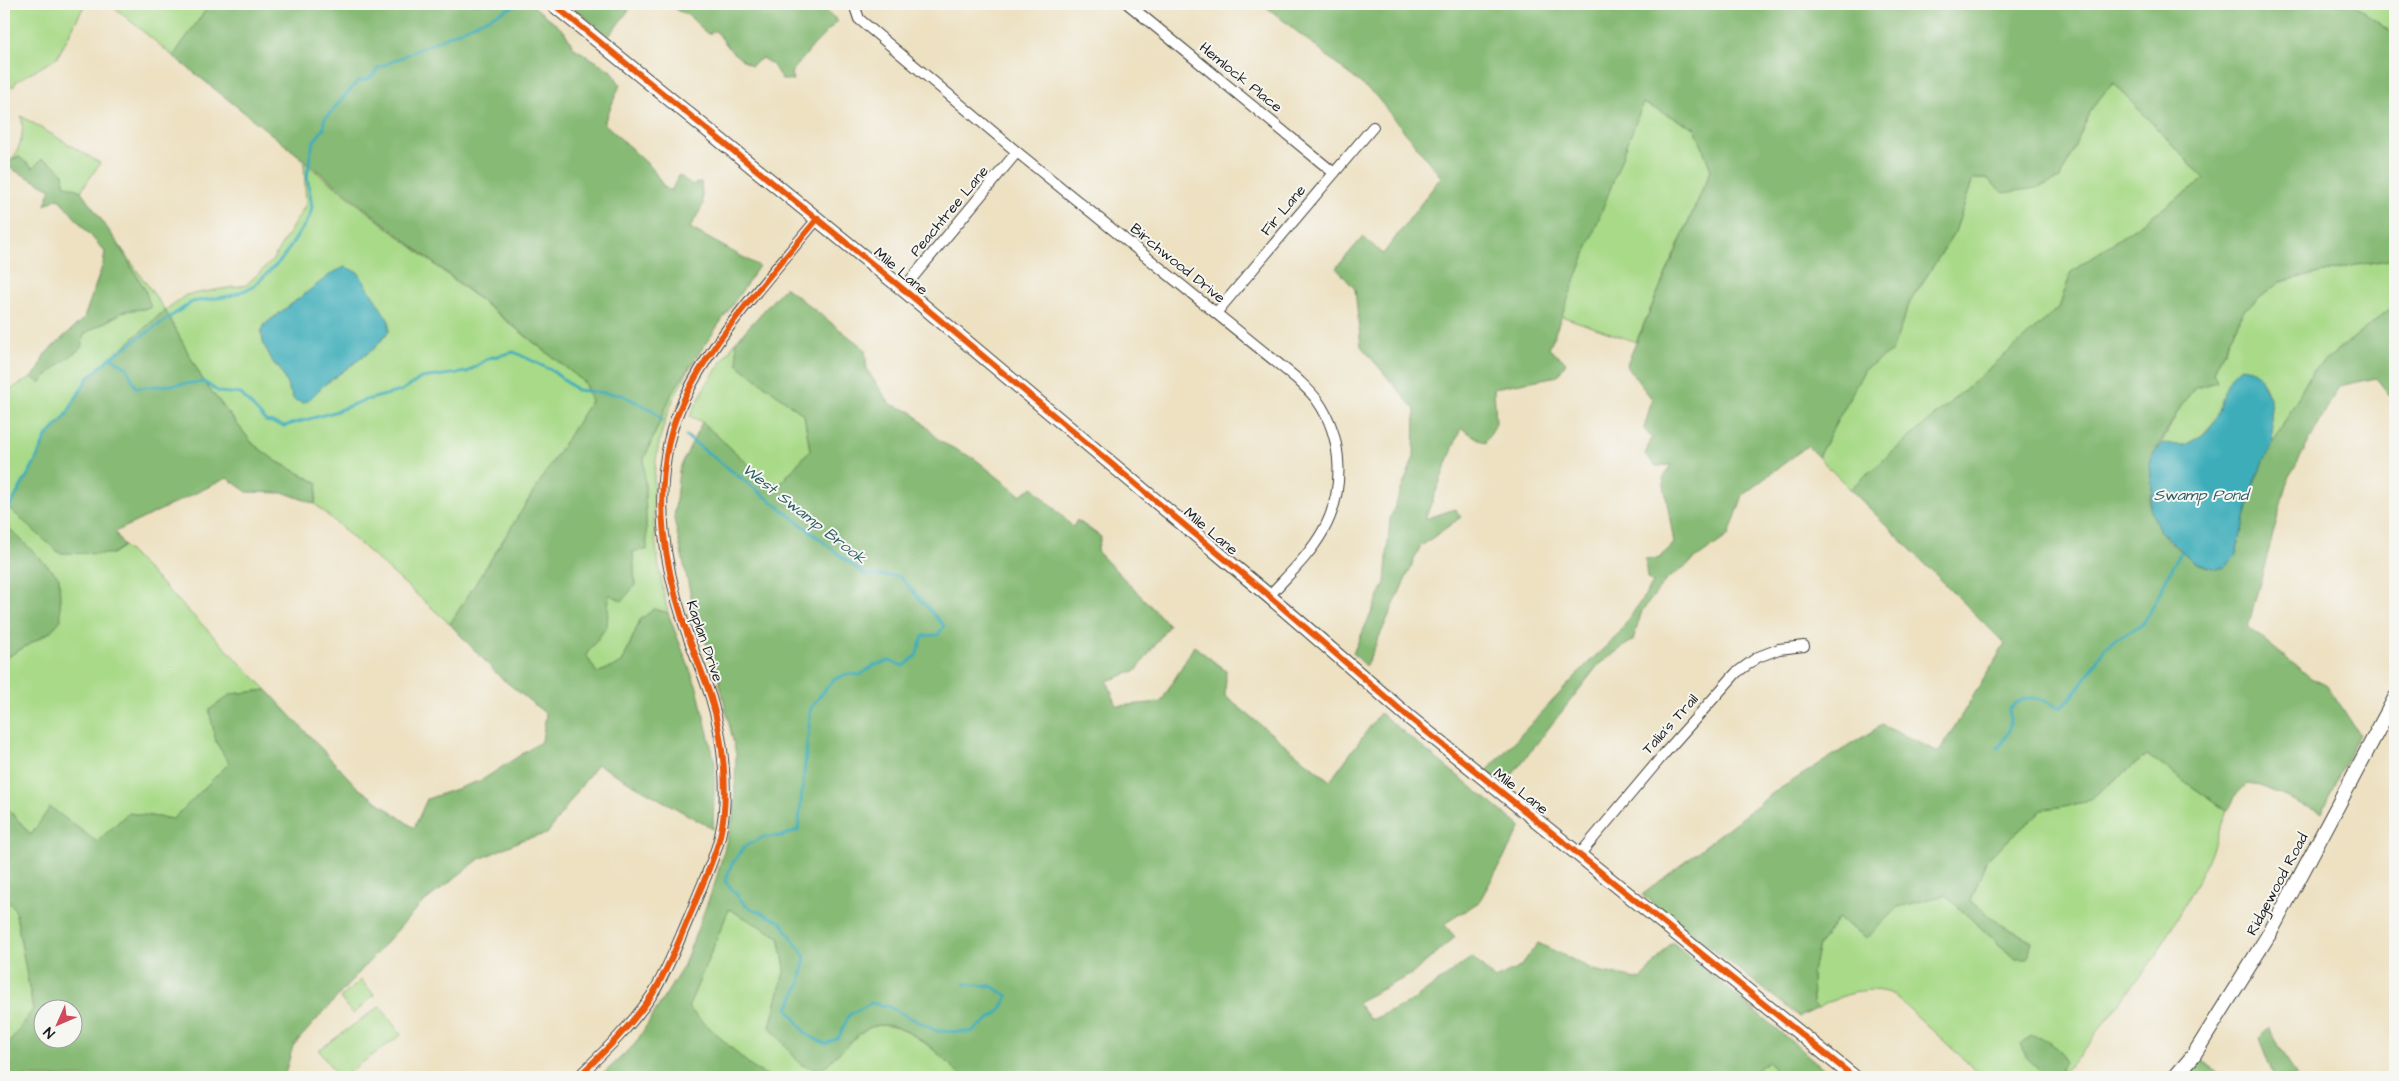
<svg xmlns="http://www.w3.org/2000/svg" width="2399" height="1081" font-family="'Architects Daughter',sans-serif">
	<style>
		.green { fill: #a9da88; stroke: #627b52; fill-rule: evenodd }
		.forest { fill: #86ba74; stroke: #516b48; fill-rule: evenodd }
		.water { fill: #3dadba; stroke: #2c646b }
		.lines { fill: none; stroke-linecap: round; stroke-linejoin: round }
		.stream { stroke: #3dadba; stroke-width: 3 }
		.street-casing { stroke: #3b3a35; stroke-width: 12 }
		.secondary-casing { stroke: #3b3a35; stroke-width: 16 }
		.street { stroke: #fff; stroke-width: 10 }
		.secondary { stroke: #fff; stroke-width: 14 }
		.cycleway-casing { stroke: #f6f6f2; stroke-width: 9 }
		.cycleway { stroke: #e8590c; stroke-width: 6 }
		.labels { text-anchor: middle; stroke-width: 4; stroke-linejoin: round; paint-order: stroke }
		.street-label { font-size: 15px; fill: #1c1c1c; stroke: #f6f6f2 }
		.water-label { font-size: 16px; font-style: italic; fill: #2b5d63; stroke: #f6f6f2 }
	</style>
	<rect width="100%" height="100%" fill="#f6f6f2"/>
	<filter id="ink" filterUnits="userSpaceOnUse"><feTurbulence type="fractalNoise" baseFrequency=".02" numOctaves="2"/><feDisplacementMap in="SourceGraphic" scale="10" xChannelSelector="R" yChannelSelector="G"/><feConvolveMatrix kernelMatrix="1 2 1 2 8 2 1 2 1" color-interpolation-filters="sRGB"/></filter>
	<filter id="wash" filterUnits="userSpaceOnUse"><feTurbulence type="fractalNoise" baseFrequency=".0096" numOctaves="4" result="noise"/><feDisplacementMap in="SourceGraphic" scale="20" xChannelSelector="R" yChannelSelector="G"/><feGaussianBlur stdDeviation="1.12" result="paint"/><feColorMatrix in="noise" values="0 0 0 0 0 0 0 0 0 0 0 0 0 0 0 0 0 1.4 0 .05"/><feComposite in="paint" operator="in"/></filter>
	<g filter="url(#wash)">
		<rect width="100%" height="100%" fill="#ede1c2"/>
		<g class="green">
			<polygon points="4,4 85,4 57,58 17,81 13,87 4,85"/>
			<polygon points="110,4 210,4 173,56"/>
			<polygon points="2353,4 2395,4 2395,35"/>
			<polygon points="2113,82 2205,179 2071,272 2059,308 1850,489 1818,457 1865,368 1892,351 1910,302 1955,232 1973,179 2060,179 2092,108"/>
			<polygon points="1643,103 1695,128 1711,170 1636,342 1561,316"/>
			<path d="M21 116 100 163 81 191 64 184 63 173 53 164 42 159 33 168 19 157 13 158C21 146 25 130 21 116Z"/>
			<path d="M304 162 584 382 591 401 450 624 315 504 318 483 276 461 253 444 204 382 165 310 87 380 65 417 46 437 35 462 112 554 124 546 267 690 231 694 216 742 230 763 173 819 128 813 97 842 31 835 4 804V659L50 632 8 526 4 523V393L32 377 40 382 56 367 81 348 84 334 125 311 151 308 145 290 117 242 165 310 186 295 246 285 272 261 306 204ZM389 321V331L375 348 324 385 314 395 294 400 279 367 276 366 264 345 261 332Z"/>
			<path d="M2395 259V305L2313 370 2273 443C2269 417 2276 379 2246 368L2234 373 2231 378 2216 420 2202 435 2185 445 2161 444 2182 404 2195 388 2217 382 2213 373 2244 310 2280 282 2356 265Z"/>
			<polygon points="736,341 738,365 804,415 810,450 779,485 768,482 702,422 690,416 706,385"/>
			<path d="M694 361C685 377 675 394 668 412 644 478 653 546 668 613L654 609 640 620 622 663 597 673 586 655 607 626 609 594 635 585 633 551 647 549 644 459 673 391Z"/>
			<path d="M2147 755 2227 811 2205 867 2156 955 2078 1058 2057 1077H1983L1894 995C1869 983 1840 996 1818 1008L1813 1003 1812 974 1819 945 1838 918 1867 938 1898 907 1945 895 2015 959 2032 941 2000 924 1971 901 1986 860 2042 810 2086 802Z"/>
			<polygon points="4,897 15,909 33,1010 4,1051"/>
			<path d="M729 909 779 937 785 968 770 1027 821 1070C831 1061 861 1030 871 1027 903 1017 942 1056 962 1077H770L753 1068 688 1008Z"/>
			<polygon points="361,980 374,995 353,1014 340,998"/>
			<polygon points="380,1006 401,1035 342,1077 338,1077 319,1050"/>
			<polygon points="1768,1062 1781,1077 1746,1077"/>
		</g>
		<g class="forest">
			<path d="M210 4H531L564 31 574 48 612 71 620 85 604 123 652 168 664 187 671 191 679 175 692 185 701 182 703 205 690 228 759 266 673 391 644 459 647 550 633 551 635 585 622 601 609 594 607 626 586 655 597 673 622 663 640 620 654 609 668 613 697 688 715 763 713 829 597 764 547 834 524 839 478 860 420 905 293 1046 284 1077H4V1051L33 1009 15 909 4 897V804L31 835 50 807 97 842 128 813 173 819 229 763 216 742 209 710 231 694 267 690 357 787 414 828 427 799 482 780 542 741 546 714 500 677 450 624 591 401 584 382 173 56ZM42 1008H72V1038H42Z"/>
			<polygon points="569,4 636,4 632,6 609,36"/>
			<path d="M674 4H822L825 10 838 21 813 46 791 73 793 80H782L773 65 762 58 751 66 732 52 716 31 708 34C697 26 691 13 678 11Z"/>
			<polygon points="1263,4 2353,4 2395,35 2395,259 2356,265 2280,282 2244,310 2213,373 2217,382 2195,388 2182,404 2167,430 2150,461 2152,489 2149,503 2159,530 2172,544 2198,564 2216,569 2235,557 2255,480 2273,443 2313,370 2395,305 2395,402 2376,378 2339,386 2287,482 2248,627 2311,678 2328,686 2359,734 2321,813 2261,786 2247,784 2234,797 2227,811 2147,755 2086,802 2042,810 1986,860 1971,901 2000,924 2032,941 2028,959 2015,959 1945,895 1898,907 1867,938 1838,918 1819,945 1812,974 1813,1003 1818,1008 1800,1017 1642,895 1773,793 1882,725 1939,752 2005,644 1850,489 2059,308 2071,272 2205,179 2113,82 2092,108 2060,179 2036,188 2003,193 1988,179 1973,179 1955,232 1910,302 1892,351 1865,369 1818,457 1807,446 1743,495 1729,535 1666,580 1642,611 1633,640 1599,664 1505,784 1486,772 1588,663 1618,635 1653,583 1647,578 1645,559 1660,558 1674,543 1663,479 1671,465 1656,466 1645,454 1652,438 1644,429 1652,399 1626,366 1711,170 1695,128 1643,103 1549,349 1566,362 1558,376 1494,388 1496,424 1485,443 1461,428 1425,519 1455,509 1461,517 1420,547 1366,666 1353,653 1385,583 1390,519 1414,457 1415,410 1361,346 1355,289 1336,268 1363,237 1383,254 1441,177 1375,95"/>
			<polygon points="19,157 33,168 42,159 53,164 63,173 64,184 81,191 117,242 145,290 151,308 125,311 84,334 81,348 56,367 40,383 32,377 39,369 44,355 84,318 103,264 105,252 58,198 45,205 51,189 4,165 4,162"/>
			<path d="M785 287 865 349 867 370 890 404 912 412 941 442 975 459 1020 495 1033 487 1073 527 1077 520 1101 537 1097 551 1169 625 1137 670 1107 681 1117 706 1161 702 1194 646 1226 671 1225 696 1330 781 1380 713 1521 827 1479 902 1444 924 1455 937 1412 974 1357 1002 1371 1020 1411 1002 1472 957 1495 979 1520 967 1538 943 1594 970 1641 980 1672 942 1834 1077H1781L1768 1062 1746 1077H962C942 1056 903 1016 871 1027 861 1030 831 1061 821 1070L801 1065 770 1027 785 968 779 937 729 909 688 1008 753 1068 770 1077H600L635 1044 683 967 715 883 734 814 736 754 718 675 694 610 674 519 679 470 702 422 768 482 779 485 810 450 804 415 738 365 736 341Z"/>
			<polygon points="165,310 204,382 253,444 276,461 318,483 315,504 285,493 247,492 227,478 115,532 124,546 112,554 59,553 9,508 35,462 46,437 65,417 87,379"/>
			<polygon points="4,523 59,577 61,620 50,632 4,659"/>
			<polygon points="2269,1028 2297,1077 2274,1077 2259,1038"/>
			<path d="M2031 1036C2047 1038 2061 1046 2065 1062L2057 1075H2044L2027 1059 2021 1044Z"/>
			<polygon points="2201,1059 2224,1077 2188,1077"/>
		</g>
		<g class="water">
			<polygon points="345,267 358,272 389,321 389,331 375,348 324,385 308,401 303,403 294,400 279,367 274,364 264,345 261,332 265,324 332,273"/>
			<path d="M2241 367 2251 369 2259 375 2270 398 2273 443 2255 480 2235 557 2225 567 2216 569 2194 562 2159 530 2150 508 2152 489 2150 465 2152 456 2161 444C2170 441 2179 448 2187 444 2232 425 2214 384 2241 367Z"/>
		</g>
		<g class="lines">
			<g class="stream">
				<polyline points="111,357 127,368 136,388 204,382 219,392 241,394 266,421 284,426 334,412 362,401 401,391 421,378 467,372 489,358 514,352 551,370 577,390 622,395 652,410 662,420"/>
				<polyline points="686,436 792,517 865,575 899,576 944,626 938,635 923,636 916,656 904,666 889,661 875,665 860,675 848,674 834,679 811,707 798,830 782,836 764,837 745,846 732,864 725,881 746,906 781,922 805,957 800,983 788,1009 807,1035 826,1044 839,1037 849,1015 871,1003 887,1006 937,1031 971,1032 999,1012 1008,996 991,986 965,984"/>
				<path d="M9 508 35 462 46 437 65 417 87 379 111 357 192 302 230 296 253 287 282 259 309 218 312 207 307 176 311 151 314 141 324 128V120L358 81C369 80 373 77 378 68L519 4"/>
				<path d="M1998 748C2009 735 2012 727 2009 710 2025 691 2041 698 2060 708 2079 693 2091 669 2104 649 2114 635 2136 634 2145 620 2159 599 2166 574 2181 552"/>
			</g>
		</g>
	</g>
	<g filter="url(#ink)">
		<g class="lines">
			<defs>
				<g id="street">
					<path d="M854 4 859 19 1017 152 1296 378C1303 385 1311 392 1317 400 1344 438 1345 492 1323 531 1309 556 1288 575 1269 596"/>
					<polyline points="1128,4 1334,173"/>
					<polyline points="903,289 1017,152"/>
					<polyline points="1216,313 1373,127"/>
					<polyline points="1580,854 1664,754 1736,673 1758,657 1779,649 1804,646"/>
					<path d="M578 1077C605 1051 631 1026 652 995 669 968 680 937 693 908 702 884 714 861 720 836 730 796 723 737 711 698 703 672 691 647 683 621 664 562 655 502 669 441 687 363 768 280 818 218"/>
				</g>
				<g id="secondary">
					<polyline points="553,4 903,289 1269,596 1411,719 1854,1077"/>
					<polyline points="2175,1077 2193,1056 2271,931 2395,698"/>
				</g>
			</defs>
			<use href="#street" class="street-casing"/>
			<use href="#secondary" class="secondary-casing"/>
			<use href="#street" class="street"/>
			<use href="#secondary" class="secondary"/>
			<defs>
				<g id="cycleway">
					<polyline points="553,4 903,289 1269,596 1411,719 1854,1077"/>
					<path d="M578 1077C605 1051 631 1026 652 995 669 968 680 937 693 908 702 884 714 861 720 836 730 796 723 737 711 698 703 672 691 647 683 621 664 562 655 502 669 441 687 363 768 280 818 218"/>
				</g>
			</defs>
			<use href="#cycleway" class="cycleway-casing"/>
			<use href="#cycleway" class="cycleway"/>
		</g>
	</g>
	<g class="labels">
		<g class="street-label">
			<text transform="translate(1241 77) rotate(39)" y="5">Hemlock Place</text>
			<text transform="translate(1283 210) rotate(-50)" y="5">Fir Lane</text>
			<text transform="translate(949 211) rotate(-50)" y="5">Peachtree Lane</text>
			<text transform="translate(1178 263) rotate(39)" y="5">Birchwood Drive</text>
			<text transform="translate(901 271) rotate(40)" y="5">Mile Lane</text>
			<text transform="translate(1211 531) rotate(40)" y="5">Mile Lane</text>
			<text transform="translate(705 641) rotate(71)" y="5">Kaplan Drive</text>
			<text transform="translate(1670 724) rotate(-48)" y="5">Talia's Trail</text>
			<text transform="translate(1521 791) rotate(38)" y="5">Mile Lane</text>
			<text transform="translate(2277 884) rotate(-62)" y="5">Ridgewood Road</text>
		</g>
		<g class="water-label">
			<text x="2201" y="500">Swamp Pond</text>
			<text transform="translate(805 513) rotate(38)" y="6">West Swamp Brook</text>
		</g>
	</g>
	<rect width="2399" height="1081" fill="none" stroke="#f6f6f2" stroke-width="20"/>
	<g transform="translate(58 1024) rotate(225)"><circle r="24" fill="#f6f6f2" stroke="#9f9f9c"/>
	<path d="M0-4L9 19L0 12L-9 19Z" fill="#d1495b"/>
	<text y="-8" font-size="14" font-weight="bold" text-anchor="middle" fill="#1c1c1c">N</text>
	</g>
</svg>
